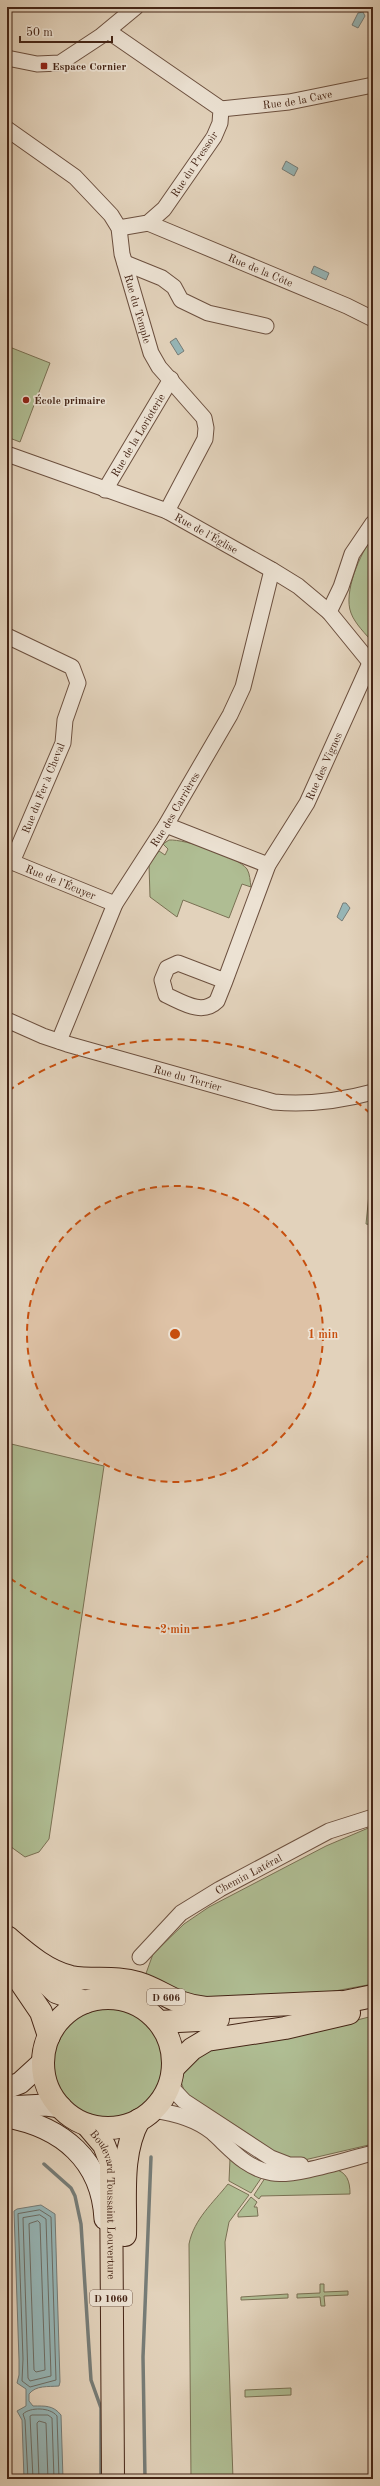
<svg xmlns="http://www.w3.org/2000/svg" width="380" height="2486" font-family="'Old Standard TT',serif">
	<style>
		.green { fill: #afbd93; stroke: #7a7154 }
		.water { fill: #96b6b7; stroke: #767c77 }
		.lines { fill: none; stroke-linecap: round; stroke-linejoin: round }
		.shore { stroke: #6e6e66; stroke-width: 1 }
		.stream { stroke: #767c77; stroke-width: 3.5 }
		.minor-casing { stroke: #6c503f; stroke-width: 17 }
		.secondary-casing { stroke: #452516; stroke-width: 23 }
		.primary-casing { stroke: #452516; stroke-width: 24 }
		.minor { stroke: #ece2d3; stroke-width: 15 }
		.secondary { stroke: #ece2d3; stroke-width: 21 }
		.primary { stroke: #e2d2bb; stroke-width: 22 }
		.ring { fill: none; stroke: #c74f0e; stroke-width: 2; stroke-dasharray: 7 5 }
		.poi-dot { fill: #8f2418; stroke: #ece2d3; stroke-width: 1.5 }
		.labels { text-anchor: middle; stroke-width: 3.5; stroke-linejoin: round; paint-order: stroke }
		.shield { fill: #ece2d3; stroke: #775e4f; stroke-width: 1 }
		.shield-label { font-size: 10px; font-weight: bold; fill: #452516 }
		.poi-label { font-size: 11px; font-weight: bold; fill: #452516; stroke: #ece2d3; text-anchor: start }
		.street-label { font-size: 11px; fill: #452516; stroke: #ece2d3 }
		.centre { fill: #c74f0e; stroke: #ece2d3; stroke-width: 2 }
		.ring-label { font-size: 12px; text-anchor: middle; font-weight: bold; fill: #c74f0e; stroke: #ece2d3; stroke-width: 3.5; stroke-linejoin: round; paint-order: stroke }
	</style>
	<rect width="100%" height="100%" fill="#e2d2bb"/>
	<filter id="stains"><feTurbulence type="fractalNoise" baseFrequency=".005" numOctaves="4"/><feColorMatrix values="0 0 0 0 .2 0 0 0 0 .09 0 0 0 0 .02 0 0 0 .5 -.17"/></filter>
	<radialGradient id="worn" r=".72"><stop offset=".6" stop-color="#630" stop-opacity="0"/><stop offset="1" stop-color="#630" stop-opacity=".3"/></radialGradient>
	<g class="green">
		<polygon points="7,346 50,363 20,442 7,437"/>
		<path d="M373 537V643C366 634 355 624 351 613 343 593 360 553 373 537Z"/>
		<path d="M169 840C185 839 237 856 247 869 250 874 250 881 251 887L242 884 229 918 183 900 177 917 150 897 149 864 159 851 165 855 168 849 163 844Z"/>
		<polygon points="373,1154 373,1225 366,1224"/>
		<polygon points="7,1443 104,1466 49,1839 39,1852 25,1857 7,1844"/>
		<polygon points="373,1826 373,1984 280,2001 202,2002 144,1979 153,1954 184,1924 209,1907 326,1846"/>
		<circle cx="109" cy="2063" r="57"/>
		<polygon points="373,2016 373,2144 300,2161 284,2159 196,2104 184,2090 181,2082 184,2069 203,2050 286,2038"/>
		<polygon points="230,2159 264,2174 251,2193 229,2181"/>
		<path d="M334 2169C347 2172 350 2181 350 2194L261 2196 259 2199 254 2195 267 2175Z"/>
		<path d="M228 2184 249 2195 229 2222 225 2242 233 2479H191L189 2244C194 2219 213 2203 228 2184Z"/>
		<polygon points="251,2197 257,2202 254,2207 257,2207 258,2216 238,2217 238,2214"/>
		<polygon points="320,2284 324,2284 324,2292 348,2291 348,2295 324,2296 325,2306 321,2306 320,2297 297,2298 297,2294 320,2293"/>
		<polygon points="288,2294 288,2298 241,2300 241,2297"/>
		<polygon points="291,2388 291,2395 245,2397 245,2390"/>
	</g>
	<g class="water">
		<polygon points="363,12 365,16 358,28 352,25 358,13"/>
		<polygon points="286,161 298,168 294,176 282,169"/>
		<polygon points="314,266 329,273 326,280 311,273"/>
		<polygon points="176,338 184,351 178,355 170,342"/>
		<polygon points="343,903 346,903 350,908 342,921 337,917"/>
		<path d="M41 2205 55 2214 60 2382 59 2386C48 2387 36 2385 29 2394V2401L33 2406C45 2406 53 2405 61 2415L63 2479H24L22 2420 17 2411 26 2406V2389L17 2383 19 2375V2360L14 2211 17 2209Z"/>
	</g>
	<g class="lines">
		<g class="shore">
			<polygon points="40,2210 51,2217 56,2380 30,2387 22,2381 23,2359 18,2214"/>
			<polygon points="40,2215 46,2219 51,2376 30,2381 28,2378 23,2218"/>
			<polygon points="38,2221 40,2223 45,2370 36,2372 34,2370 29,2224"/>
			<path d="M28 2479 25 2420 23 2414C30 2407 50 2407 57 2416L59 2479"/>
			<polyline points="33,2479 30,2416 32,2415 48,2415 52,2418 54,2479"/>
			<polyline points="39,2479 37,2423 39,2421 46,2423 48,2479"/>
		</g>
		<g class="stream">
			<polyline points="44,2164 71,2188 75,2196 81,2224 91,2380 101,2408 101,2479"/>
			<polyline points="145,2479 143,2357 151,2157"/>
		</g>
		<defs>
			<g id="minor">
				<polyline points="108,31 221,109 220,123 214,137 164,209 148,223 119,228"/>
				<polyline points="7,58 37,64 60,63 101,36 136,7"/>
				<path id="s1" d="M221 109 289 102 373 85"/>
				<path id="s2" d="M7 129 75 177 111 215 119 228 122 254 151 353 159 367 204 418 206 428 205 439 167 511"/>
				<path id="s3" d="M148 223 347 306 373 319"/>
				<polyline points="125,263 162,278 174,287 181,300 208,313 266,326"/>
				<path id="s4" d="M7 454 167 511 272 570 298 586 329 612 373 666"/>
				<path id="s5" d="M105 490 171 379"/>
				<polyline points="329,612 341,587 352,554 373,523"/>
				<polyline points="7,636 72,667 78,683 65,720 63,743 12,862"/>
				<polyline points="166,825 268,865"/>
				<path id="s6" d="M7 860 115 904"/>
				<path id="s7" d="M225 981 217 1001C202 1016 182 1002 166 995L162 980 167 968 178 963 225 981 268 865 307 803 370 663"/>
				<path id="s8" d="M7 1020 43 1036 67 1044 274 1102C307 1105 340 1101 373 1092"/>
				<path id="s9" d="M59 1041 115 904 166 825 230 715 243 687 272 570"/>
				<path id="s10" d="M140 1957 181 1913 220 1889 329 1831 373 1817"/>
				<polyline points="169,2085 184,2101 271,2158 289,2165 301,2165"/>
				<path d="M153 2110C174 2113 195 2118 212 2132 231 2149 245 2168 272 2173 295 2177 348 2159 373 2153"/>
			</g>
			<g id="secondary">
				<polyline points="7,2088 20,2083 43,2062"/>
				<polyline points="7,2107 46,2105 61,2107"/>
				<path d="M7 2117C62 2127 102 2160 105 2219"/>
			</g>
			<g id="primary">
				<path d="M7 1937C26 1953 46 1971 71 1977 93 1981 116 1976 138 1983 164 1991 174 2005 206 2008L340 2002"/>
				<polyline points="7,1962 41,2012 49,2036"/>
				<polyline points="25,1962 56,1992 85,2002"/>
				<circle cx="108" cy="2063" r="65"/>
				<polyline points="325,2006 373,1996"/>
				<polyline points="159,2022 218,2019"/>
				<polyline points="173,2068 192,2049 207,2040 285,2028 349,2013"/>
				<path id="s11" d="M87 2125 104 2145 111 2163 113 2479"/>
				<path d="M125 2235C126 2197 120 2154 139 2120"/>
			</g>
		</defs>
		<use href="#minor" class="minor-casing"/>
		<use href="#secondary" class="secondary-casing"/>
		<use href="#primary" class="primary-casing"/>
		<use href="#minor" class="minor"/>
		<use href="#secondary" class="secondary"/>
		<use href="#primary" class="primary"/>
	</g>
	<circle cx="175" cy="1334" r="148" fill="#c74f0e" fill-opacity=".12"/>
	<g class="ring">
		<circle cx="175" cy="1334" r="148"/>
		<path d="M372 1553A295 295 0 0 1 8 1577M8 1091A295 295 0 0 1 372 1115"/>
	</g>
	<g class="poi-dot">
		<rect x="40" y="62" width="8" height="8" rx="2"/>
		<circle cx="26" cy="400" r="4"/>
	</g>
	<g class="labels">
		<g class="shield">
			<rect x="147" y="1989" width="38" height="16" rx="3"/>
			<rect x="90" y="2290" width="42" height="16" rx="3"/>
		</g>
		<g class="shield-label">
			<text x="166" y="2001">D 606</text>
			<text x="111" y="2302">D 1060</text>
		</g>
		<g class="poi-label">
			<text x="52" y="70">Espace Cornier</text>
			<text x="34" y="404">École primaire</text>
		</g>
		<g class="street-label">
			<text dy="4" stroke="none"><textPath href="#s1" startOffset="77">Rue de la Cave</textPath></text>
			<text transform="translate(194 164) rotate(-57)" y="4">Rue du Pressoir</text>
			<text dy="4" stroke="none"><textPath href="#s3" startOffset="122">Rue de la Côte</textPath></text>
			<text dy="4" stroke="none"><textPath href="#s2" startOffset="234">Rue du Temple</textPath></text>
			<text dy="4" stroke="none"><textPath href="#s5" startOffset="64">Rue de la Lorioterie</textPath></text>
			<text dy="4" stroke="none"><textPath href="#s4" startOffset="215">Rue de l'Église</textPath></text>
			<text dy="4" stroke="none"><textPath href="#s7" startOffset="405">Rue des Vignes</textPath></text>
			<text transform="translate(43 788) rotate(-68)" y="4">Rue du Fer à Cheval</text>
			<text dy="4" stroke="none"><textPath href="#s9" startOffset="260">Rue des Carrières</textPath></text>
			<text dy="4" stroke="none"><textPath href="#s6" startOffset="58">Rue de l’Écuyer</textPath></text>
			<text dy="4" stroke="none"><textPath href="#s8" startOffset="190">Rue du Terrier</textPath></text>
			<text dy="4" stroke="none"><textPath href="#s10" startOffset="138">Chemin Latéral</textPath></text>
			<text dy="4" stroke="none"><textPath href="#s11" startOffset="85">Boulevard Toussaint Louverture</textPath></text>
		</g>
	</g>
	<circle cx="175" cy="1334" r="6" class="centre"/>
	<g class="ring-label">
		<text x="323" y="1338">1 min</text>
		<text x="175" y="1633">2 min</text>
	</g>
	<rect width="380" height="2486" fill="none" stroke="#e2d2bb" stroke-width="24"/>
	<rect x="8" y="8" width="364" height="2470" fill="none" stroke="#452516" stroke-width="2"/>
	<rect x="12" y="12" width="356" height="2462" fill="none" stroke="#452516"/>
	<path d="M20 36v6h92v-6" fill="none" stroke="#452516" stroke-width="2"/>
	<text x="26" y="36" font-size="12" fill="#452516" stroke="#ece2d3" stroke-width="3" paint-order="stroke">50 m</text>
	<rect width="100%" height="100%" filter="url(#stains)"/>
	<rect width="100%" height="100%" fill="url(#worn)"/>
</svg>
